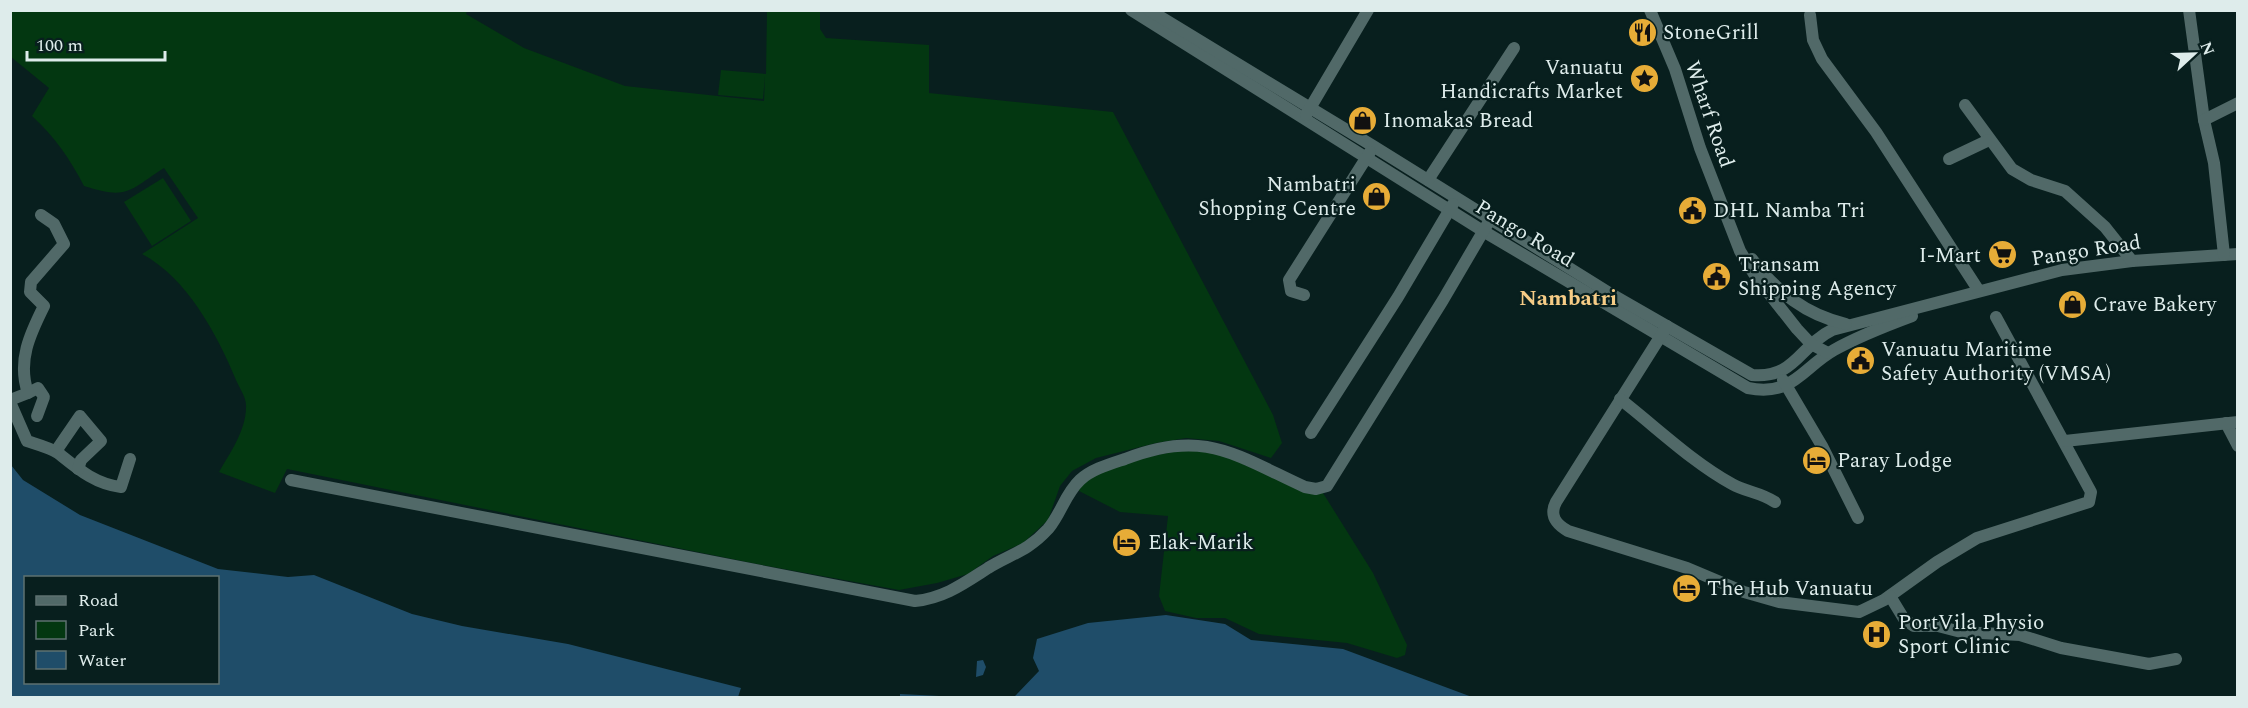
<svg xmlns="http://www.w3.org/2000/svg" width="2248" height="708" font-family="Spectral,serif">
	<style>
		.green { fill: #033711 }
		.water { fill: #1f4d69; fill-rule: evenodd }
		.lines { fill: none; stroke-linecap: round; stroke-linejoin: round }
		.minor { stroke: #516968; stroke-width: 12 }
		.labels { text-anchor: middle; stroke-width: 4.5; stroke-linejoin: round; paint-order: stroke }
		.poi-label { font-size: 21px; fill: #deeceb; stroke: #081f1e; text-anchor: start }
		.street-label { font-size: 21px; fill: #deeceb; stroke: #081f1e }
		.neighbourhood-label { font-size: 22px; font-weight: bold; fill: #f6cc86; stroke: #081f1e }
	</style>
	<rect width="100%" height="100%" fill="#081f1e"/>
	<g class="green">
		<path d="M10 11H467L466 14 524 48 625 86 764 101 765 76 763 99 718 95 721 70 766 74 767 11H820V29L826 38 929 45V93L1113 112 1273 415 1282 443 1271 458 1219 441 1186 438 1156 443 1096 458 1072 471 1060 486 1048 520 1023 543 993 556 968 574 937 583 899 590 757 564 287 469 275 493 219 472C230 453 247 429 246 405 246 397 239 387 236 380 217 334 187 278 142 254L198 218 164 168C128 191 128 200 84 186 70 159 55 137 32 116L49 88 11 57Z"/>
		<polygon points="163,178 191,221 152,246 124,202"/>
		<polygon points="1187,449 1215,452 1323,493 1373,573 1407,645 1405,655 1397,658 1347,643 1259,634 1225,618 1196,618 1165,611 1159,596 1168,516 1120,512 1079,491 1081,481 1128,461"/>
	</g>
	<g class="water">
		<path d="M11 465 23 480 80 515 218 569 288 577 314 575 412 614 462 626 568 644 741 688 738 697H11ZM26 578H218V682H26Z"/>
		<polygon points="1166,615 1225,624 1251,640 1343,649 1472,697 1006,697 1015,696 1039,671 1033,658 1037,639 1088,623"/>
		<polygon points="983,660 986,667 983,675 976,677 977,661"/>
		<polygon points="900,694 959,697 900,697"/>
	</g>
	<g class="lines">
		<g class="minor">
			<path d="M1131 10 1483 231 1748 388C1793 397 1802 368 1834 350 1859 336 1885 326 1912 316"/>
			<path d="M1149 10 1373 146 1611 294 1752 375C1795 379 1799 346 1832 330L2062 270 2132 261 2238 254"/>
			<polyline points="1650,10 1675,69 1700,148 1740,251 1756,277 1797,329 1811,344 1828,353"/>
			<polyline points="2189,10 2204,120 2214,163 2224,255"/>
			<polyline points="1810,15 1813,40 1822,59 1876,132 1979,291"/>
			<polyline points="1965,105 2012,169 2031,180 2065,191 2105,227 2132,261"/>
			<polyline points="1306,115 1368,10"/>
			<polyline points="2204,120 2238,103"/>
			<polyline points="1949,159 1989,140"/>
			<polyline points="1428,180 1514,48"/>
			<path d="M1752 259C1777 292 1806 315 1846 324"/>
			<polyline points="1304,295 1291,291 1289,280 1370,152"/>
			<path d="M1667 326 1556 502C1549 516 1556 524 1568 531L1687 568 1744 592 1779 602 1859 612 1884 600 1937 562 1977 538 2089 502 2091 492 1996 317"/>
			<polyline points="1783,380 1822,446 1858,518"/>
			<polyline points="28,393 38,388 44,397 37,416"/>
			<path d="M1620 399C1656 427 1692 462 1732 484 1746 492 1760 492 1775 502"/>
			<path d="M10 400 28 393C17 361 30 334 44 306L30 292 31 282 64 244 54 224 41 215"/>
			<path d="M10 402 27 441C36 444 51 448 58 453 78 469 95 484 121 487L130 459"/>
			<polyline points="2226,423 2238,446"/>
			<polyline points="1311,433 1398,297 1453,204"/>
			<polyline points="2065,441 2238,422"/>
			<polyline points="56,451 80,416 101,441 81,460 78,469"/>
			<path d="M291 480 915 601C944 598 963 584 988 568 1011 554 1028 551 1048 529 1061 514 1065 494 1080 480 1092 469 1110 464 1125 459 1204 428 1235 455 1305 487L1316 489 1327 486 1443 300 1491 218"/>
			<polyline points="1890,596 1904,619 1914,626 1938,626 1961,632 2020,635 2061,648 2149,664 2176,659"/>
		</g>
	</g>
	<defs>
		<symbol id="restaurant-disc" viewBox="-11 -11 22 22"><circle r="9.5" fill="#e7ac37" stroke="#081f1e"/><path d="M-5-6h1v4h1v-4h1v4h1v-4h1v5L-1.5 .5V6h-2V.5L-5-1ZM5-6V6H3V1.5H1.5Q1.5-4 5-6Z" fill="#111"/></symbol>
		<symbol id="sight-disc" viewBox="-11 -11 22 22"><circle r="9.5" fill="#e7ac37" stroke="#081f1e"/><path d="M0-6L1.8-2.2L6-1.7L2.9 1.2L3.7 5.4L0 3.3L-3.7 5.4L-2.9 1.2L-6-1.7L-1.8-2.2Z" fill="#111"/></symbol>
		<symbol id="shop-disc" viewBox="-11 -11 22 22"><circle r="9.5" fill="#e7ac37" stroke="#081f1e"/><path d="M-5-2.5h2.3a2.7 3.5 0 0 1 5.4 0H5L5.5 6h-11ZM-1.5-2.5h3a1.5 2.3 0 0 0-3 0Z" fill="#111"/></symbol>
		<symbol id="civic-disc" viewBox="-11 -11 22 22"><circle r="9.5" fill="#e7ac37" stroke="#081f1e"/><path d="M-.6-6.5H3V-4.5H.6V-3L4-1V1h2V6H-6V1h2V-1L-.6-3ZM-1.2 2.5V6h2.4V2.5Z" fill="#111"/></symbol>
		<symbol id="supermarket-disc" viewBox="-11 -11 22 22"><circle r="9.5" fill="#e7ac37" stroke="#081f1e"/><path d="M-6-5.5h2.5l.6 2H6L4.5 2H-2.5L-4.4-4H-6ZM-1.5 3.2a1.3 1.3 0 1 0 .1 0ZM3 3.2a1.3 1.3 0 1 0 .1 0Z" fill="#111"/></symbol>
		<symbol id="hotel-disc" viewBox="-11 -11 22 22"><circle r="9.5" fill="#e7ac37" stroke="#081f1e"/><path d="M-6-4.5h1.5V1H6V5H4.5V3h-9V5H-6ZM-4 0a1.8 1.8 0 1 1 3.6 0ZM.5 0V-2.5h3Q6-2.5 6 0Z" fill="#111"/></symbol>
		<symbol id="hospital-disc" viewBox="-11 -11 22 22"><circle r="9.5" fill="#e7ac37" stroke="#081f1e"/><path d="M-5-5h3v3.5h4V-5h3V5h-3V1.5h-4V5h-3Z" fill="#111"/></symbol>
	</defs>
	<g fill-rule="evenodd">
		<use href="#restaurant-disc" x="1626" y="16" width="33" height="33"/>
		<use href="#sight-disc" x="1628" y="62" width="33" height="33"/>
		<use href="#shop-disc" x="1346" y="104" width="33" height="33"/>
		<use href="#shop-disc" x="1360" y="180" width="33" height="33"/>
		<use href="#civic-disc" x="1676" y="194" width="33" height="33"/>
		<use href="#supermarket-disc" x="1986" y="238" width="33" height="33"/>
		<use href="#civic-disc" x="1700" y="260" width="33" height="33"/>
		<use href="#shop-disc" x="2056" y="288" width="33" height="33"/>
		<use href="#civic-disc" x="1844" y="344" width="33" height="33"/>
		<use href="#hotel-disc" x="1800" y="444" width="33" height="33"/>
		<use href="#hotel-disc" x="1110" y="526" width="33" height="33"/>
		<use href="#hotel-disc" x="1670" y="572" width="33" height="33"/>
		<use href="#hospital-disc" x="1860" y="618" width="33" height="33"/>
	</g>
	<g class="labels">
		<g class="poi-label">
			<text x="1663" y="39">StoneGrill</text>
			<text x="1623" y="74" text-anchor="end">Vanuatu<tspan x="1623" dy="24">Handicrafts Market</tspan></text>
			<text x="1383" y="127">Inomakas Bread</text>
			<text x="1356" y="191" text-anchor="end">Nambatri<tspan x="1356" dy="24">Shopping Centre</tspan></text>
			<text x="1713" y="217">DHL Namba Tri</text>
			<text x="1981" y="262" text-anchor="end">I-Mart</text>
			<text x="1738" y="271">Transam<tspan x="1738" dy="24">Shipping Agency</tspan></text>
			<text x="2093" y="311">Crave Bakery</text>
			<text x="1881" y="356">Vanuatu Maritime<tspan x="1881" dy="24">Safety Authority (VMSA)</tspan></text>
			<text x="1837" y="467">Paray Lodge</text>
			<text x="1148" y="549">Elak-Marik</text>
			<text x="1707" y="595">The Hub Vanuatu</text>
			<text x="1898" y="629">PortVila Physio<tspan x="1898" dy="24">Sport Clinic</tspan></text>
		</g>
		<g class="street-label">
			<text transform="translate(1710 114) rotate(71)" y="7">Wharf Road</text>
			<text transform="translate(1525 233) rotate(31)" y="7">Pango Road</text>
			<text transform="translate(2086 250) rotate(-9)" y="7">Pango Road</text>
		</g>
		<g class="neighbourhood-label">
			<text x="1568" y="305">Nambatri</text>
		</g>
	</g>
	<rect width="2248" height="708" fill="none" stroke="#deeceb" stroke-width="24"/>
	<rect x="24" y="576" width="195" height="108" fill="#081f1e" stroke="#5e7170" stroke-width="1.5"/>
	<rect x="36" y="596" width="30" height="9" fill="#516968" stroke="#5e7170" stroke-width="1.5"/>
	<text x="78" y="606" font-size="18" fill="#deeceb">Road</text>
	<rect x="36" y="621" width="30" height="18" fill="#033711" stroke="#5e7170" stroke-width="1.5"/>
	<text x="78" y="636" font-size="18" fill="#deeceb">Park</text>
	<rect x="36" y="651" width="30" height="18" fill="#1f4d69" stroke="#5e7170" stroke-width="1.5"/>
	<text x="78" y="666" font-size="18" fill="#deeceb">Water</text>
	<g transform="translate(2194 54) rotate(68)" stroke="#081f1e" stroke-width="4.5" paint-order="stroke">
	<path d="M0-4.5L10 22L0 15L-10 22Z" fill="#deeceb"/>
	<text y="-9" font-size="16" font-weight="bold" text-anchor="middle" fill="#deeceb">N</text>
	</g>
	<path d="M27 51v9h138v-9" fill="none" stroke="#deeceb" stroke-width="3"/>
	<text x="36" y="51" font-size="18" fill="#deeceb" stroke="#081f1e" stroke-width="4.5" paint-order="stroke">100 m</text>
</svg>
